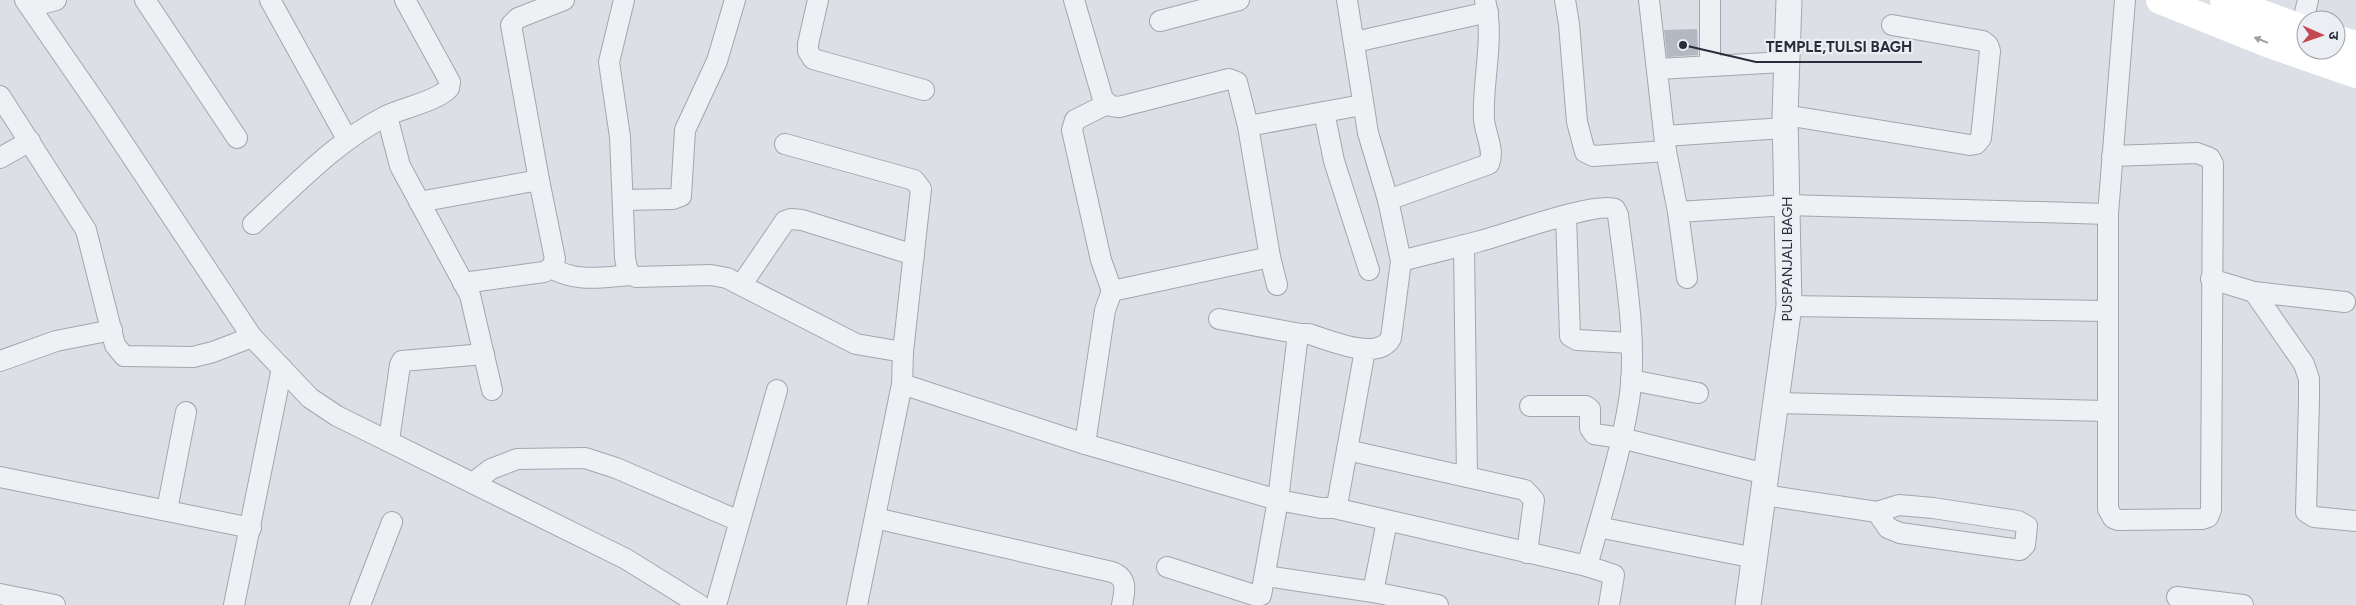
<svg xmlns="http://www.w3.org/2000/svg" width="2356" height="605" font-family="Figtree,'Noto Sans Devanagari',sans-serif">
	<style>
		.building { fill: #b4b8c2 }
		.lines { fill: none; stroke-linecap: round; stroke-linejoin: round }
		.minor-casing { stroke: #a2a6ae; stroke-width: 22 }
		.tertiary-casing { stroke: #a2a6ae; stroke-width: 27 }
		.minor { stroke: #eef0f4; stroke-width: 20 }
		.tertiary { stroke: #eef0f4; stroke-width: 25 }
		.secondary { stroke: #fff; stroke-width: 28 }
		.oneway { fill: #9ea0a6 }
		.labels { text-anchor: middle; stroke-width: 4.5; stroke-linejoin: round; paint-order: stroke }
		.street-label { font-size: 14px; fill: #272d3a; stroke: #ebeef3 }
		.leader { fill: none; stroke: #272d3a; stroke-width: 2 }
		.callout-dot { fill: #272d3a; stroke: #ebeef3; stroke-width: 2 }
		.callout-label { font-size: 15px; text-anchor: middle; font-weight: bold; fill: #272d3a; stroke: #ebeef3; stroke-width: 4.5; stroke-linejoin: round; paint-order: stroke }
	</style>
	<rect width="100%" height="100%" fill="#dcdfe5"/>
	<polygon class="building" points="1697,29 1698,55 1667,57 1664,30"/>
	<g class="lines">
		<defs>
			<g id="minor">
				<polyline points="25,0 103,113 252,337 310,398 337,416 626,559 700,605"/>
				<polyline points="145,0 237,138"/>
				<polyline points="270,0 347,139"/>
				<polyline points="624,0 609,62 620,137 625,258 628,273 636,277 711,275 727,278 856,344 903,352 902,384 857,605"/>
				<polyline points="818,0 808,44 808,51 813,59 924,90"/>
				<polyline points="1074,0 1103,99 1111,106 1119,107 1229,79 1237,82 1248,126 1270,257 1277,285"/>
				<polyline points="1347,0 1368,133 1388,200 1401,261"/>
				<polyline points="1565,0 1569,24 1577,122 1585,152 1593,156 1666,151"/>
				<polyline points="1649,0 1666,151 1678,212"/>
				<polyline points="1710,0 1710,66"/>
				<polyline points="30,7 56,0"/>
				<polyline points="1160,21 1239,0"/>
				<polyline points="2301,29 2308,0"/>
				<polyline points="1355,42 1488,12"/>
				<polyline points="1658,69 1785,62"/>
				<polyline points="0,96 86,230 115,345 124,356 193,357 213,352 252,337"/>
				<polyline points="1107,104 1075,120 1072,130 1101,260 1112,291"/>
				<polyline points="1324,112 1334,161 1369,270"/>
				<polyline points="1785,115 1970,145 1976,144 1981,138 1990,51 1988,45 1983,41 1892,25"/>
				<polyline points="387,116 400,166 470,295 492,390"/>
				<polyline points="1248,126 1362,105"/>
				<polyline points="1665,136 1785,128"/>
				<polyline points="785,144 914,180 921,189 903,352"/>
				<polyline points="2112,156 2197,153 2210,158 2213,164 2211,510 2208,517 2202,519 2118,520 2113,518 2108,509 2108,214 2125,0"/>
				<polyline points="0,158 30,141"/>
				<polyline points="539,180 511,25 518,18 564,0"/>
				<polyline points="623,200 673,199 681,196 685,130 717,61 735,0"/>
				<path d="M1388 200 1489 164C1495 150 1485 134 1484 119 1482 80 1495 39 1485 0"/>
				<polyline points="419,202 539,180 555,259 551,268 544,272 463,283"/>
				<polyline points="1566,216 1570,336 1577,340 1631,343"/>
				<path d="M253 224C295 186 335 142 386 116 402 108 438 101 449 88L450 82 405 0"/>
				<polyline points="1464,245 1467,477"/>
				<path d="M551 268C578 283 601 277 632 275"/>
				<polyline points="1687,278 1678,212 1787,205 2108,214"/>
				<polyline points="2211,279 2254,292 2304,364 2309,379 2309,400 2306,512 2314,517 2356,521"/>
				<polyline points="742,284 785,221 791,219 802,220 914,255"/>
				<polyline points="2254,292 2345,302"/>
				<polyline points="1789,306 2108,311"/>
				<polyline points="1219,319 1301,334"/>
				<path d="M1365 350 1338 500 1334 508H1321L1278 500 1297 342 1301 334H1309C1329 340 1378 362 1391 338L1401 261C1427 254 1454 248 1480 241 1504 235 1596 201 1615 209L1618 215C1625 272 1638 344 1629 401 1620 457 1602 512 1587 566L1614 575 1609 605"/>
				<polyline points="0,361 56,341 112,330"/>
				<polyline points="1631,380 1698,393"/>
				<polyline points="902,384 1085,444 1278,500 1261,595 1257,596 1167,567"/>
				<polyline points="1777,403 2106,411"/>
				<polyline points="1530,406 1586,406 1590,409 1590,428 1594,434 1621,438 1766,474"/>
				<polyline points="389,440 400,365 402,361 484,354"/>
				<polyline points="1085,444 1105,310 1112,291 1270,257"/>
				<polyline points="1347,450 1525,490 1534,500 1527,553"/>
				<polyline points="0,477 251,528"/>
				<polyline points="473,483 491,469 517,459 585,458 616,468 739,521"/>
				<polyline points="1764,495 1877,512 1899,505 1933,508 2018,521 2027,526 2025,545 2020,550 1900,533 1888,528 1877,512"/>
				<polyline points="1334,508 1587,566"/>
				<polyline points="167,510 186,412"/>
				<path d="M875 518 1112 572C1128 578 1125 590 1122 605"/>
				<polyline points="1387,521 1373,592 1438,605"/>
				<polyline points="1598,527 1755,558"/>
				<polyline points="1266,576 1373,592"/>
				<polyline points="0,594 55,605"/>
				<polyline points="2177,597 2243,605"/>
				<polyline points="234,605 282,368"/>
				<polyline points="360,605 392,522"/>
				<polyline points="716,605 777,390"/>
			</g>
			<polyline id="tertiary" points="1748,605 1789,306 1785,115 1789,0"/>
		</defs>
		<use href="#minor" class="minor-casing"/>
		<use href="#tertiary" class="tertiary-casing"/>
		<use href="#minor" class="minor"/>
		<use href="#tertiary" class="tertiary"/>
		<g class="secondary">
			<polyline points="2160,0 2267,43 2356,74"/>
			<polyline points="2224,0 2306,30"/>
			<polyline points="2336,39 2356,45"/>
		</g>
	</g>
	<defs><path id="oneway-solid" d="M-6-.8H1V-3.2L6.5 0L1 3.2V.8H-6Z" transform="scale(1.25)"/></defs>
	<use class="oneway" href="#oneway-solid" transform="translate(2261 40) rotate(-158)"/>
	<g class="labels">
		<g class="street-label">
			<text transform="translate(1787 259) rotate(-90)" y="5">PUSPANJALI BAGH</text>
		</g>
	</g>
	<path class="leader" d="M1683 45L1756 62H1922"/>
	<circle class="callout-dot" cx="1683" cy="45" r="5"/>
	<g class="callout-label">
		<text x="1839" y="52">TEMPLE,TULSI BAGH</text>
	</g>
	<g transform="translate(2321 35) rotate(92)"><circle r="24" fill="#ebeef3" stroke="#9da1a9"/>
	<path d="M0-4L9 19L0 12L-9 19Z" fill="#c44852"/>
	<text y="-8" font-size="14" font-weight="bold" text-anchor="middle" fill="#272d3a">उ</text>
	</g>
</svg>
